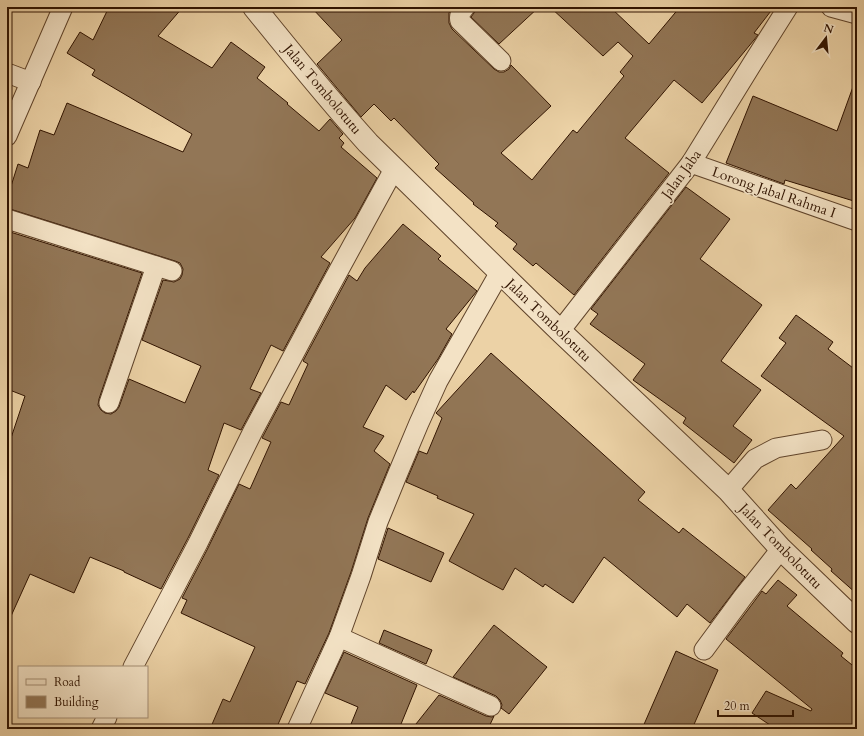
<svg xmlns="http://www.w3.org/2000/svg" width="864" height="736" font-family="Cardo,serif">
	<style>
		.building { fill: #927656; stroke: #301300 }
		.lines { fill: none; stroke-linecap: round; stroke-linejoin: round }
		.minor-casing { stroke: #5f432a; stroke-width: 21 }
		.tertiary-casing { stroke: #5f432a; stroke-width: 24 }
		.minor { stroke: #f3e2c5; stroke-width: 19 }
		.tertiary { stroke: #f3e2c5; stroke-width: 22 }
		.labels { text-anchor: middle; stroke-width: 3.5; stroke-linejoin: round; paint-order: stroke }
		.street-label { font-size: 14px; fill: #301300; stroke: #f3e2c5 }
	</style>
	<rect width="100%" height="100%" fill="#ecd2a6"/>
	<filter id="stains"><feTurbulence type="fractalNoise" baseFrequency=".005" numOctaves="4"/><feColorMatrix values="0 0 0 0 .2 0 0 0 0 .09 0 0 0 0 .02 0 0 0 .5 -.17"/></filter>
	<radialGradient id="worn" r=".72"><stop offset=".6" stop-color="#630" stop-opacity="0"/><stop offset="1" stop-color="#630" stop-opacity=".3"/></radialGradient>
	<g class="building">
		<polygon points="109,7 183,7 158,36 212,68 231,42 265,67 257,78 288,103 287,104 319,131 330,119 343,134 339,138 344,143 341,147 377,178 355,218 321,257 330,263 283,351 271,345 250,389 261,393 241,430 224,423 208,470 219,475 188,538 161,589 124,572 124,571 90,557 74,593 30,574 7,625 7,450 25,396 7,389 7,231 142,273 99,399 98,405 101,410 105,413 111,414 116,411 119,407 129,379 185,403 201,366 142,340 163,280 169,281 174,282 180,279 182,275 183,269 180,263 175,261 10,209 7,208 7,199 18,164 28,168 40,130 54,135 67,103 183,152 192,134 92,75 95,70 67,53 80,32 93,40"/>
		<polygon points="311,7 452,7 449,13 449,23 452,29 494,69 499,72 504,72 509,69 511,65 551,106 501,153 532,180 573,130 577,133 624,76 620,72 633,56 618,42 603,56 550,7 610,7 649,44 680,7 774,7 754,33 758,35 754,40 702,103 674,80 625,138 669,173 574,295 536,263 533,266 513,249 517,244 495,226 498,223 473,204 474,203 435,168 439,164 394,118 391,121 374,104 361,117 317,64 342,40"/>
		<polygon points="476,7 539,7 499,44 471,17 474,13"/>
		<polygon points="854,84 857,84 857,202 785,180 784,184 726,163 753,96 837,131"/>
		<polygon points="686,187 730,219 700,259 762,305 721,361 761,390 733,426 752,440 734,463 683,423 686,418 633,380 645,364 590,324 598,314 591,309"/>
		<polygon points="403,224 441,256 438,259 477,291 446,329 452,334 438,359 414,393 413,391 406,400 386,385 363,427 384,436 374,451 390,464 368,518 351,572 329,633 305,684 297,681 276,729 210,729 223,699 230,702 255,647 181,613 187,600 182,598 208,548 239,484 250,489 271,442 262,438 281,402 289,405 308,364 303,361 349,275 357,281 365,268"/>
		<polygon points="796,315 833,342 828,349 857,371 857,594 831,571 832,569 811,550 812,549 768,510 791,484 796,489 844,436 761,376 786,343 779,338"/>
		<polygon points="491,353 645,492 638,500 679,533 683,528 745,577 710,623 687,604 677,617 604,557 573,603 545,584 543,587 515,568 503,590 449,561 474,514 437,498 438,496 406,482 419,451 427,454 442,418 436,413"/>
		<polygon points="388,528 444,553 431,582 378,559"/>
		<polygon points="778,580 797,595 787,606 843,653 841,656 857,669 857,729 776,729 752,713 766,691 811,711 812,709 726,639 762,591 766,594"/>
		<polygon points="494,625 547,667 509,714 501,708 502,705 500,700 496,696 453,677"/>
		<polygon points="384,630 432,650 426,664 379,643"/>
		<polygon points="676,651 718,670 692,729 642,729"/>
		<polygon points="344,652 417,685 399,729 349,729 358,707 325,693"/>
		<polygon points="439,695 486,716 492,717 494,716 488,729 412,729"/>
	</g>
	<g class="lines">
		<defs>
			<g id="minor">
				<path d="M465 7C462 11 458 15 460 21L501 61"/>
				<polyline points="831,7 857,14"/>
				<polyline points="7,73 31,82"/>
				<polyline points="7,136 63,7"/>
				<polyline points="691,163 857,221"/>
				<polyline points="7,219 172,271"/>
				<polyline points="560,331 691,163 752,64 788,7"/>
				<polyline points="109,403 156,266"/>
				<polyline points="728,490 755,459 776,448 822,440"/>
				<polyline points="339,637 491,706"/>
				<polyline points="704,650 743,597 781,549"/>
				<polyline points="133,667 198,543 253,431 328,290 394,169"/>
				<polyline points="101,729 107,717"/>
				<polyline points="297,729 339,637 361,576 378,522 398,473 419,423 438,381 500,272"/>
			</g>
			<path id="tertiary" d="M254 7C291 53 328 99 368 143L560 331 728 490 781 549 857 622"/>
		</defs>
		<use href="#minor" class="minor-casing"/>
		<use href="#tertiary" class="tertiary-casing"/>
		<use href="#minor" class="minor"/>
		<use href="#tertiary" class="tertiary"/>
	</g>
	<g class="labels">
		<g class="street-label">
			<text transform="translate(323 89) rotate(50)" y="5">Jalan Tombolotutu</text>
			<text transform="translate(681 174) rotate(-54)" y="5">Jalan Jaba</text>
			<text transform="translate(774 192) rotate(19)" y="5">Lorong Jabal Rahma I</text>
			<text transform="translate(549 320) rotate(44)" y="5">Jalan Tombolotutu</text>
			<text transform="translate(781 546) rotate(46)" y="5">Jalan Tombolotutu</text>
		</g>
	</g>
	<rect width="864" height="736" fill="none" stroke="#ecd2a6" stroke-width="24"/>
	<rect x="8" y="8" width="848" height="720" fill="none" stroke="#301300" stroke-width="2"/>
	<rect x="12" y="12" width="840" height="712" fill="none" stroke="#301300"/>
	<rect x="18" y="666" width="130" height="52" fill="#f3e2c5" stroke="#a58f76"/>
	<rect x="26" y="679" width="20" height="6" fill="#f3e2c5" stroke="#a58f76"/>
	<text x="54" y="686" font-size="12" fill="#301300">Road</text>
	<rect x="26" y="696" width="20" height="12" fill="#927656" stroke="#a58f76"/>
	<text x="54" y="706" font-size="12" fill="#301300">Building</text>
	<g transform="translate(826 38) rotate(16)" stroke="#f3e2c5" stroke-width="3" paint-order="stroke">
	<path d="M0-3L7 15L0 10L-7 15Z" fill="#301300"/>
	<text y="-6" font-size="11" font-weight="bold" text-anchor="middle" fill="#301300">N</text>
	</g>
	<path d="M718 710v6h75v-6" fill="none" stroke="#301300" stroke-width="2"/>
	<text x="724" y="710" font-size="12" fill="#301300" stroke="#f3e2c5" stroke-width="3" paint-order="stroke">20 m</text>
	<rect width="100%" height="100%" filter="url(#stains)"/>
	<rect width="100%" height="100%" fill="url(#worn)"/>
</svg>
